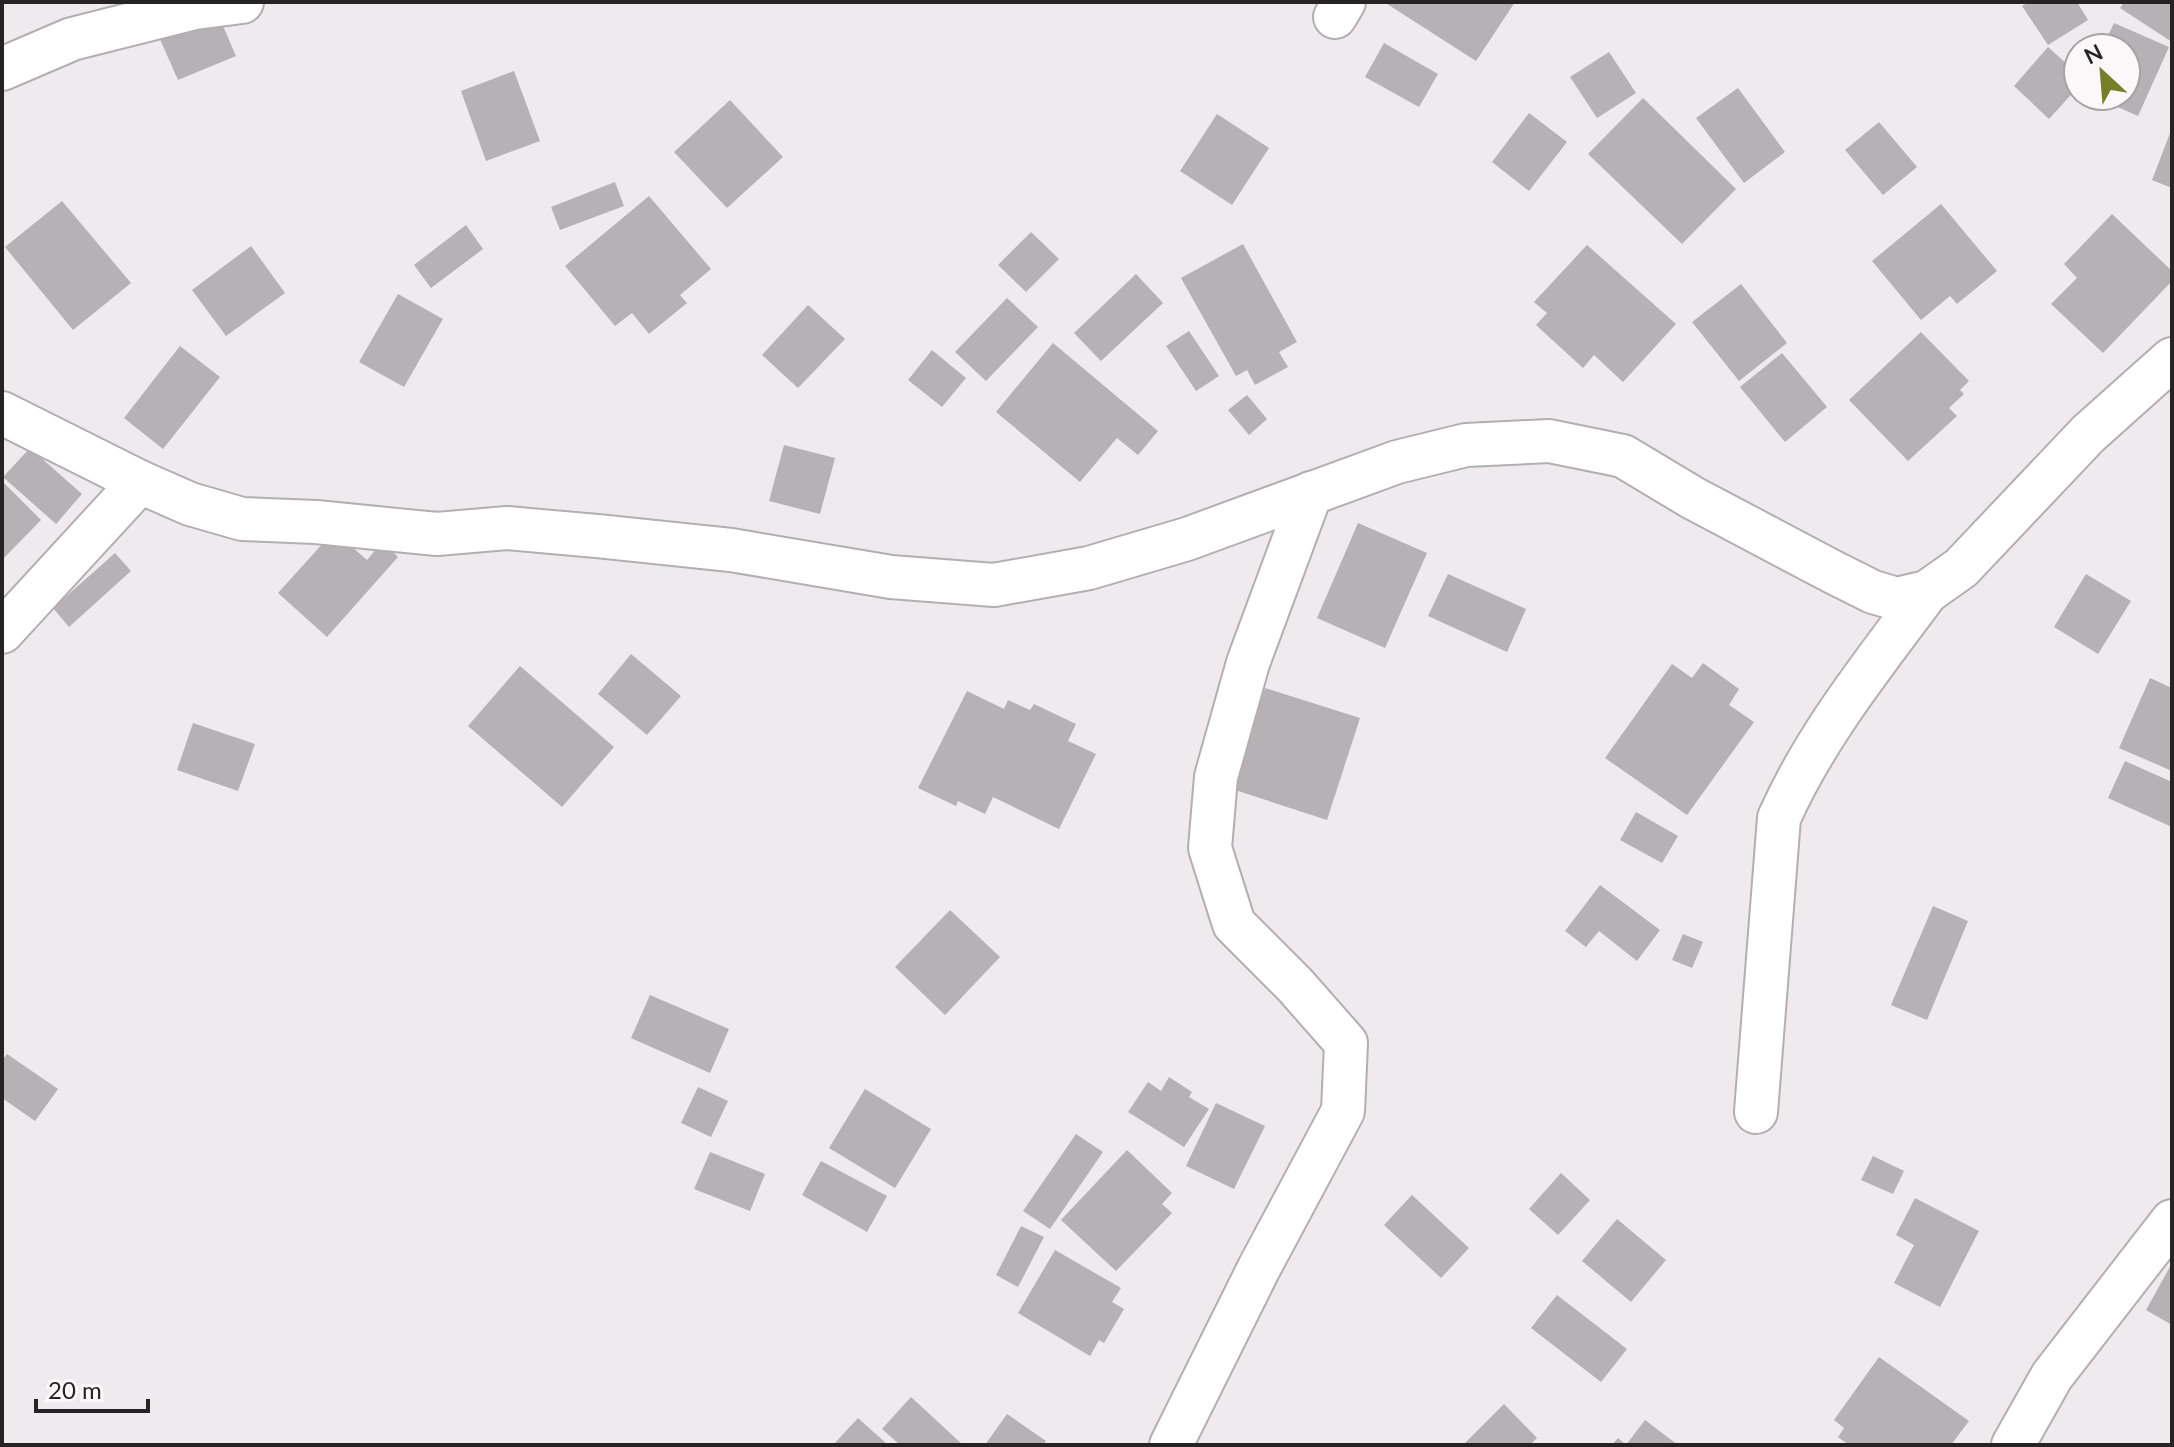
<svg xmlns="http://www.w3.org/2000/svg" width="2174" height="1447" font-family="Lato,sans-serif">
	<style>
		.building { fill: #b6b1b4 }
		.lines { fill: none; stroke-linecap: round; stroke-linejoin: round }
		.minor-casing { stroke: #b3afb1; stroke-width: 46 }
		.minor { stroke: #fff; stroke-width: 42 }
	</style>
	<rect width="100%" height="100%" fill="#efeaed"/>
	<g class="building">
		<polygon points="1384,2 1515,2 1476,61"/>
		<polygon points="2029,2 2077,2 2088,20 2048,45 2022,6"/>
		<polygon points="2124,2 2172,2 2172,42 2120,8"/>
		<polygon points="217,12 236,56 178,80 159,37"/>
		<polygon points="2114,23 2169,47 2138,116 2093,96 2126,96 2126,48 2102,48"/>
		<polygon points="1384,43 1438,74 1419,107 1365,77"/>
		<polygon points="2048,47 2078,74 2078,87 2049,119 2014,86"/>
		<polygon points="1609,52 1636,93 1597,118 1570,77"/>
		<polygon points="514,71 540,141 486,161 461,91"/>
		<polygon points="1738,88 1785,152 1744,183 1696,118"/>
		<polygon points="1643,98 1736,189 1682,244 1588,154"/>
		<polygon points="730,100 783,157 727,208 674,152"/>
		<polygon points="1529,113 1567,142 1529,191 1492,162"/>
		<polygon points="1217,114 1269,148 1232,205 1180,171"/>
		<polygon points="1879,122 1917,167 1883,195 1845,150"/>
		<polygon points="2172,128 2172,188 2152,180"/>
		<polygon points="615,182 624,206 560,230 551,207"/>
		<polygon points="649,196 711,269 680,295 687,303 649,334 632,313 615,326 565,266"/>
		<polygon points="62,201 131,283 73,330 5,247"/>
		<polygon points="1941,204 1997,271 1957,304 1950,296 1921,320 1872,261"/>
		<polygon points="2112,214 2172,271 2172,281 2103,353 2051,304 2077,278 2064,264"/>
		<polygon points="466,225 483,249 431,288 414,265"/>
		<polygon points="1031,232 1059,259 1026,292 998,265"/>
		<polygon points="1243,244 1297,342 1279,352 1288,367 1255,385 1247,370 1236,376 1181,278"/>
		<polygon points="1587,245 1676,324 1623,382 1594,355 1583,368 1536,325 1547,313 1534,302"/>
		<polygon points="251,246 285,293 226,336 192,290"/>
		<polygon points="1136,274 1163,303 1101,361 1074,333"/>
		<polygon points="1741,284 1787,343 1739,381 1692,322"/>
		<polygon points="398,294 443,319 404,387 359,362"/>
		<polygon points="1007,298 1038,327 986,381 955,352"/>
		<polygon points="808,305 845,339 798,388 762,355"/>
		<polygon points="1189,331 1219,376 1196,391 1166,346"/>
		<polygon points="1921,332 1969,381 1960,390 1964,394 1949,408 1957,416 1908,461 1849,400"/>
		<polygon points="1053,343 1158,431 1138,455 1117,438 1080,482 996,412"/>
		<polygon points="180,346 220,377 163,449 124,418"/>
		<polygon points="932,350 966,378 942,407 908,380"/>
		<polygon points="1782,353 1827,407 1785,442 1740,387"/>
		<polygon points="1247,395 1267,419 1249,435 1228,410"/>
		<polygon points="784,445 835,458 820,514 769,501"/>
		<polygon points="30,448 82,494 56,524 3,477"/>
		<polygon points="2,481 41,520 2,560"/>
		<polygon points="1358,523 1427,553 1385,648 1317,618"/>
		<polygon points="334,531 367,560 382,542 398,557 327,637 278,593"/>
		<polygon points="115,553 131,571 69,627 53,608"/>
		<polygon points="1448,574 1526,609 1507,652 1428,616"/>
		<polygon points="2086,574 2131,601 2098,654 2054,627"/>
		<polygon points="631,654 681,696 647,735 598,694"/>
		<polygon points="1703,663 1739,689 1729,705 1754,722 1687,815 1605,758 1672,664 1692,678"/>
		<polygon points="520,666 614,747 562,807 468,726"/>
		<polygon points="2150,678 2172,688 2172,771 2119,748"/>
		<polygon points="1265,688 1360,718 1327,820 1232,789"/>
		<polygon points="967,691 1004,709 1008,700 1030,710 1034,704 1076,724 1068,741 1096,754 1059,829 993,797 985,814 958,801 956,806 918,788"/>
		<polygon points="193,723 255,744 238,791 177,770"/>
		<polygon points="2125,761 2172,782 2172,827 2108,798"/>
		<polygon points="1636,812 1678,836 1662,863 1620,840"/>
		<polygon points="1600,885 1660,930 1637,961 1599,931 1586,947 1565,931"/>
		<polygon points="1933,906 1968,921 1927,1020 1891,1005"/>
		<polygon points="950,910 1000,957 945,1015 895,967"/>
		<polygon points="1683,934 1703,942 1692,968 1672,960"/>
		<polygon points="650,995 729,1029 710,1073 631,1038"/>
		<polygon points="7,1054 58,1089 35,1121 2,1098 2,1061"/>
		<polygon points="1169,1077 1192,1092 1189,1097 1209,1109 1184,1147 1128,1112 1148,1082 1161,1091"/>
		<polygon points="698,1087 728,1101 711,1137 681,1123"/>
		<polygon points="865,1089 931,1129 895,1188 829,1148"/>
		<polygon points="1216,1103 1265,1126 1234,1189 1186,1166"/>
		<polygon points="1076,1134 1103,1152 1050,1229 1023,1211"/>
		<polygon points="1127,1150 1172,1193 1162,1204 1172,1213 1116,1271 1061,1220"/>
		<polygon points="710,1152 765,1174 750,1211 694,1189"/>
		<polygon points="1873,1156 1904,1171 1893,1194 1861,1180"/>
		<polygon points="821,1161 887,1196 867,1232 802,1195"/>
		<polygon points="1561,1173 1590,1200 1558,1235 1529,1209"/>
		<polygon points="1412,1195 1469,1248 1441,1278 1384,1225"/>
		<polygon points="1915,1198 1979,1231 1940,1307 1894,1283 1914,1245 1896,1235"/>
		<polygon points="1617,1219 1666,1260 1631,1302 1582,1261"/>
		<polygon points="1021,1226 1044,1237 1018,1287 996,1275"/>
		<polygon points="1055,1250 1121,1288 1112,1302 1124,1309 1104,1343 1099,1340 1090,1356 1018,1313"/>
		<polygon points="2172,1263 2172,1325 2146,1310"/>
		<polygon points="1557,1295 1627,1349 1601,1382 1531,1328"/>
		<polygon points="1879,1357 1969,1421 1951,1445 1849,1445 1838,1437 1844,1428 1834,1420"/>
		<polygon points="911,1397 963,1445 900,1445 882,1429"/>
		<polygon points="1504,1404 1537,1438 1530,1445 1463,1445"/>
		<polygon points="1007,1414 1046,1441 1043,1445 985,1445"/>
		<polygon points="858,1418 888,1445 833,1445"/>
		<polygon points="1645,1420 1678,1445 1612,1445 1618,1438 1626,1445"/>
	</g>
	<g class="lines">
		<defs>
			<g id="minor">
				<polyline points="1335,17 1344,2"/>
				<polyline points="2,69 72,39 195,8 242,2"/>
				<polyline points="2,413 140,482 190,504 242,519 316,522 437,534 507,528 597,536 731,550 891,577 994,585 1089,568 1187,539 1397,462 1466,445 1549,441 1623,456 1693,498 1833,572 1873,592 1897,599 1927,592 1961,568 2088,434 2172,359"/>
				<polyline points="2,632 140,482"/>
				<path d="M1756 1112 1779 818C1816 735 1873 665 1927 592"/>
				<polyline points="1171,1445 1259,1268 1343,1111 1346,1043 1295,985 1234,924 1210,848 1216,777 1248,663 1311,493"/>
				<polyline points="2013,1445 2052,1376 2172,1221"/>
			</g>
		</defs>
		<use href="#minor" class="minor-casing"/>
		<use href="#minor" class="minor"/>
	</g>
	<rect width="2174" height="1447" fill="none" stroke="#252324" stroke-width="8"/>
	<g transform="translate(2102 72) rotate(334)"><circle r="38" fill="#fcf8fa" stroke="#a6a3a4" stroke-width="2"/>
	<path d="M0-6L14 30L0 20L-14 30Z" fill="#767e29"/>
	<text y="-12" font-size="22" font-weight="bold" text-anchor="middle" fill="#252324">N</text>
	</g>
	<path d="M36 1399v12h112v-12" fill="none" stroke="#252324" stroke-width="4"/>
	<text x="48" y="1399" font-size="24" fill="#252324" stroke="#fcf8fa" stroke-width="6" paint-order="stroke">20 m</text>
</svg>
